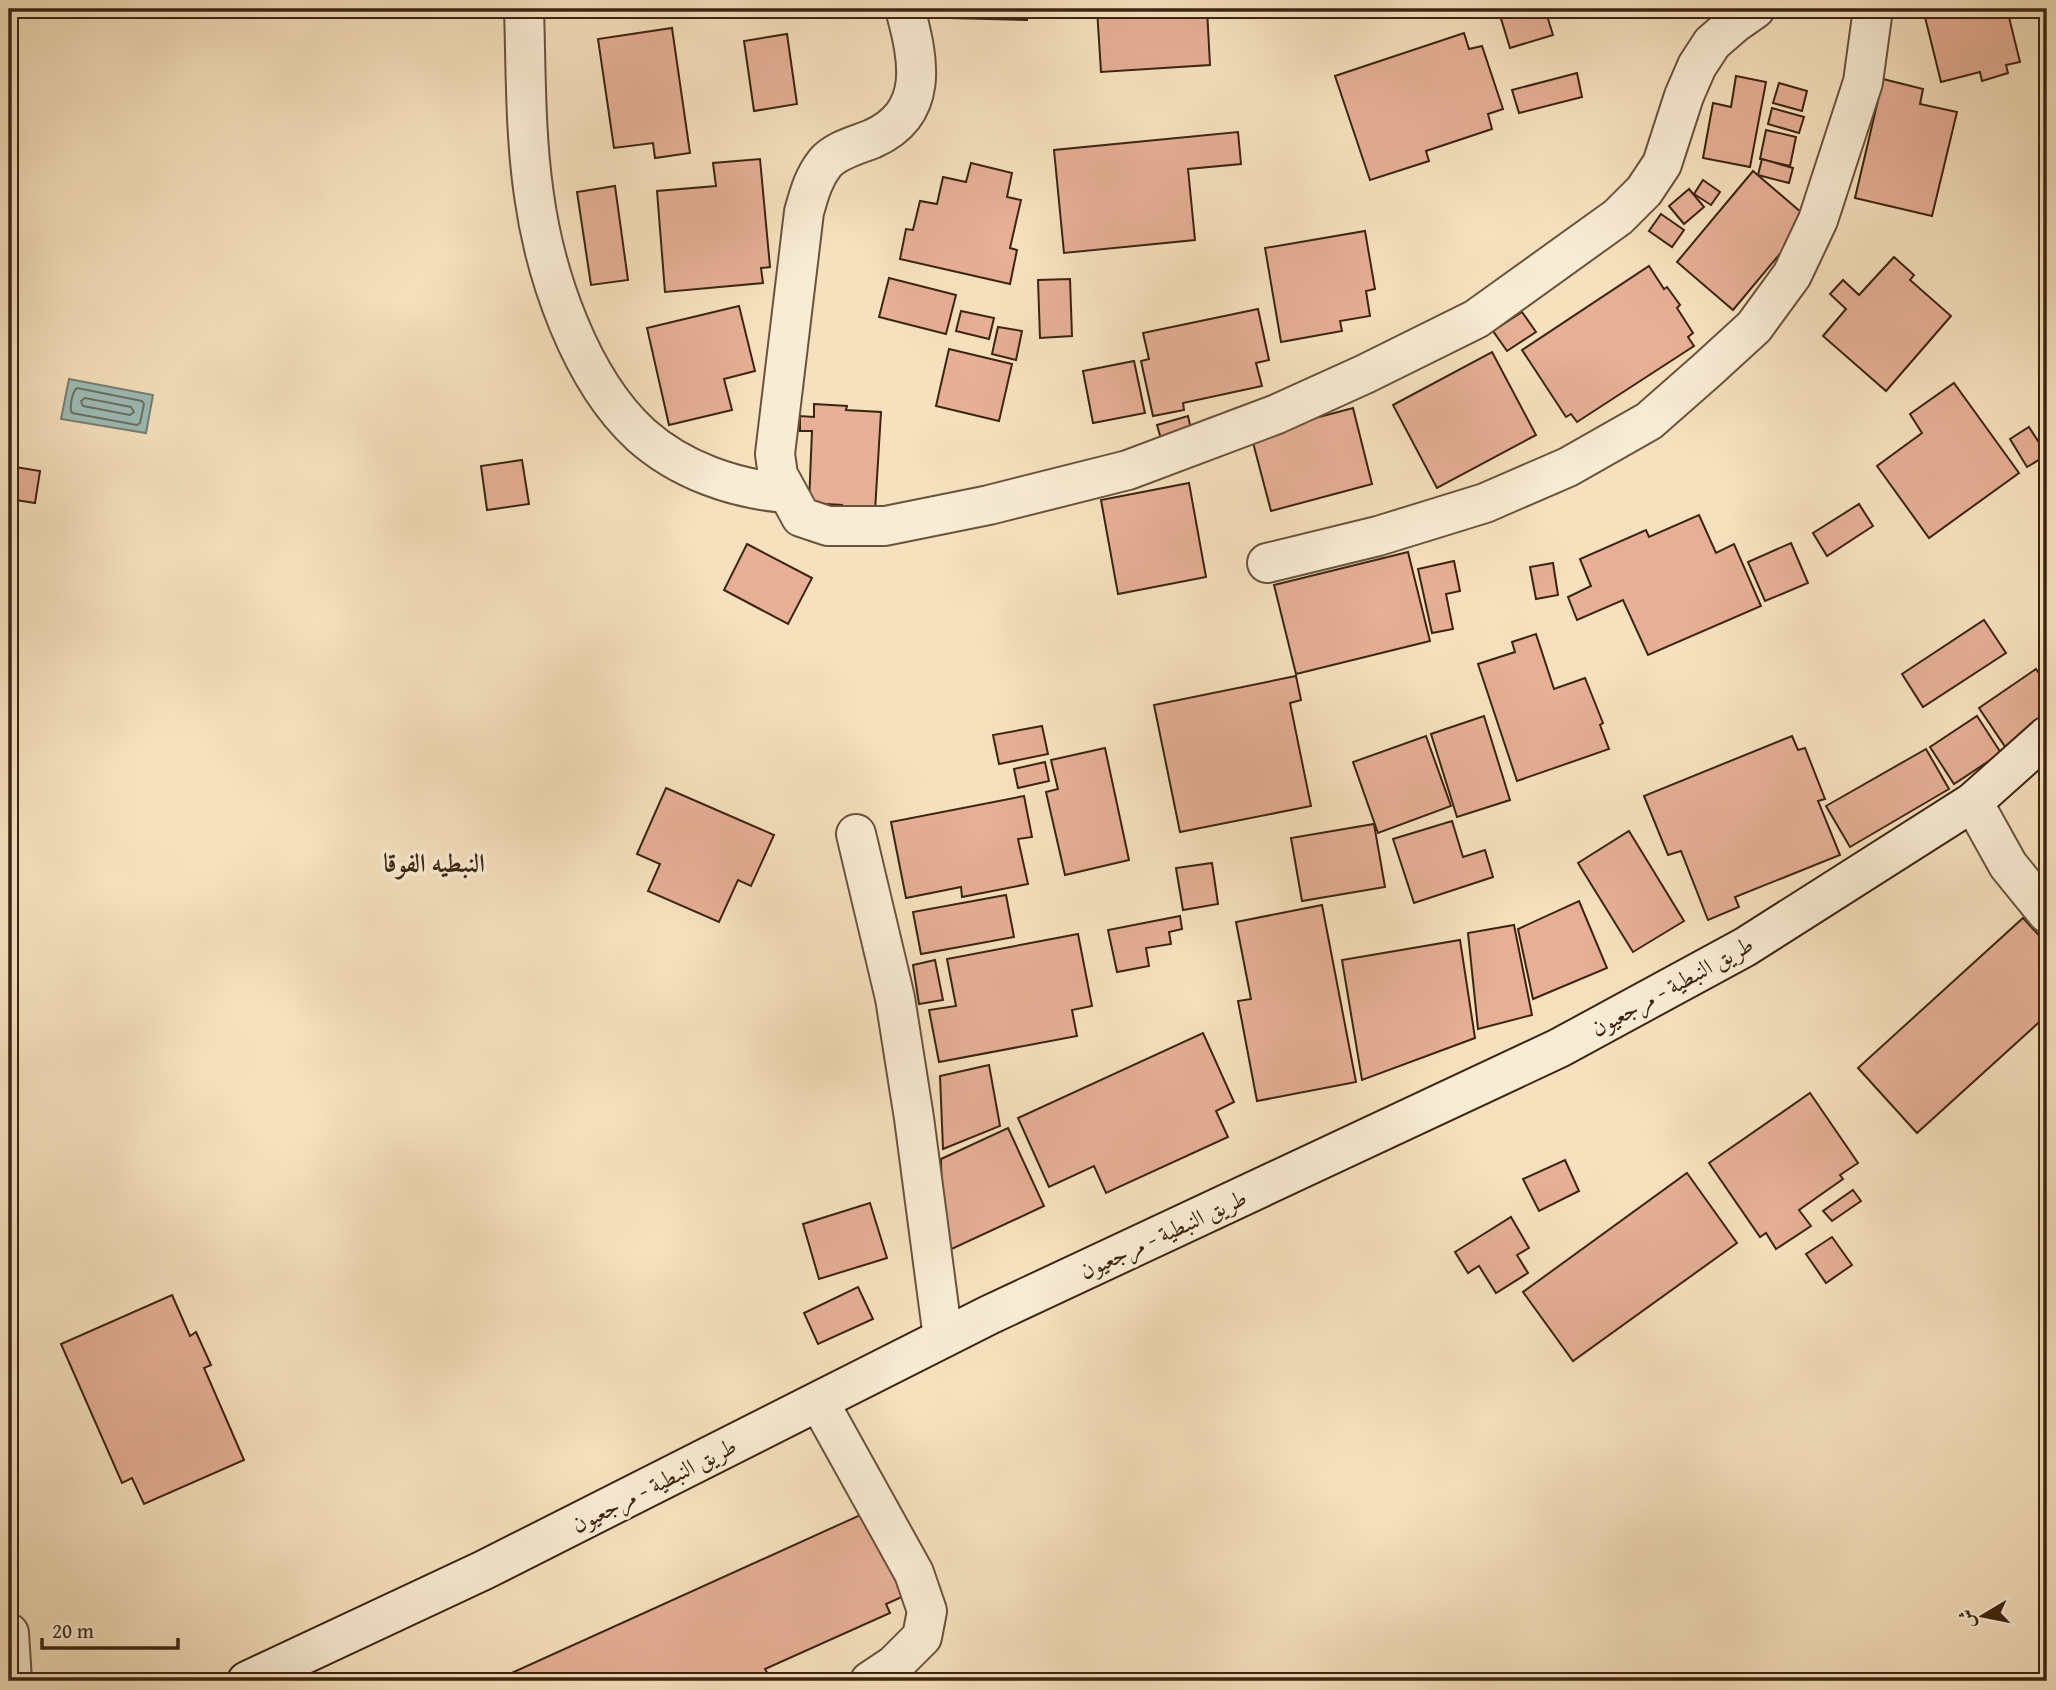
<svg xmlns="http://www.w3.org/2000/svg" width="2056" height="1690" font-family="'Gentium Book Plus',Amiri,serif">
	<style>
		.water { fill: #9dbcb6; stroke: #767f74; stroke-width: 2 }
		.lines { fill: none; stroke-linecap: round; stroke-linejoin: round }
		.shore { stroke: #6c7063; stroke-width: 2 }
		.building { fill: #e6af96; stroke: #3c2410; stroke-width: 2 }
		.street-casing { stroke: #6a533c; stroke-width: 42 }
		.secondary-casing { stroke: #3c2410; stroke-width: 42 }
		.street { stroke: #f9ecd5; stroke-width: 38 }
		.secondary { stroke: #f9ecd5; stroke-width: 38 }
		.labels { text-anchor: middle; stroke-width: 7; stroke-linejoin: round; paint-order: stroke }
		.street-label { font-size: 23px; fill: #3c2410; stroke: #f9ecd5 }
		.quarter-label { font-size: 26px; font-weight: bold; fill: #3c2410; stroke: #f9ecd5 }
	</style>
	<rect width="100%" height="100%" fill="#f6e1be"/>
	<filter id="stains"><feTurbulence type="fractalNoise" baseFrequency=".00286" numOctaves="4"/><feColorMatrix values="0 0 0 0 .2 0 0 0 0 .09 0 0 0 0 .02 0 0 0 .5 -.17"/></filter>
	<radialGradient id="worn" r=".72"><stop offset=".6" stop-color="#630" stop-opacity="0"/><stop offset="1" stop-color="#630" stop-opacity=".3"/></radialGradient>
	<polygon class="water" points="69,379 153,395 146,433 61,419"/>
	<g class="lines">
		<g class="shore">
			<path d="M77 388 142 401 144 404 140 423 137 425 72 413C69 408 72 392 77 388Z"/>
			<polygon points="85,398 131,407 134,412 130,415 83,406 81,401"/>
		</g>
	</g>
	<g class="building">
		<polygon points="911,9 1027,9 1027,20 911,17"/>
		<polygon points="1097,9 1207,9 1210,65 1101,72"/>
		<polygon points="1498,9 1545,9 1553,35 1510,48"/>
		<polygon points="1923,9 2007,9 2020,62 2006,65 2008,73 1982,81 1980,72 1941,82"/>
		<polygon points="672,28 690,153 655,158 653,143 614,148 598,39"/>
		<polygon points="1464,33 1469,49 1482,46 1503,109 1488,114 1492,129 1426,151 1429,161 1370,180 1335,76"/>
		<polygon points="787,34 797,104 754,111 744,41"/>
		<polygon points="1577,73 1582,97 1519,113 1512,90"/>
		<polygon points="1736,76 1766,82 1750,167 1703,158 1713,103 1731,107"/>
		<polygon points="1883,79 1923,89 1920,104 1957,112 1932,216 1855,198"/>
		<polygon points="1779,83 1807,91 1802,111 1773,103"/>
		<polygon points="1772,108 1804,117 1799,133 1768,124"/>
		<polygon points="1766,130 1796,137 1790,166 1760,159"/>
		<polygon points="1238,132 1241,164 1188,169 1195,240 1064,253 1054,150"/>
		<polygon points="760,159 770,267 761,268 763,283 665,292 657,191 716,186 713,163"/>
		<polygon points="1762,159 1793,168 1789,183 1758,175"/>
		<polygon points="971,163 1012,173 1007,197 1021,200 1010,248 1017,250 1010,284 900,259 906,229 913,230 920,201 937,204 943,177 966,182"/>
		<polygon points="1753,171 1809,219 1733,310 1677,262"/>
		<polygon points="1703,180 1720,192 1711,205 1694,194"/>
		<polygon points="615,186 628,280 591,285 577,192"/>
		<polygon points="1689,189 1704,207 1684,224 1669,206"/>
		<polygon points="1661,214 1684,230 1672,247 1649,231"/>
		<polygon points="1365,231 1375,289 1366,291 1370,316 1340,321 1342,331 1281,342 1265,248"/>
		<polygon points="1894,257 1914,275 1910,280 1951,316 1886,391 1823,336 1846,309 1830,294 1843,280 1859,295"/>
		<polygon points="1649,266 1664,289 1667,287 1680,305 1677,308 1693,333 1688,337 1694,346 1577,422 1571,414 1566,417 1522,350"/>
		<polygon points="889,278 956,295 946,334 879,317"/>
		<polygon points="1070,279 1072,336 1040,338 1038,280"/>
		<polygon points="739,306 755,371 724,379 732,410 669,425 647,328"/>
		<polygon points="1258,309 1269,360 1256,363 1262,386 1183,403 1184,410 1153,416 1141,361 1149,359 1143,333"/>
		<polygon points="961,311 994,318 989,339 956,331"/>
		<polygon points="1522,312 1536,332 1507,351 1493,331"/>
		<polygon points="998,327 1022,331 1016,360 992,354"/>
		<polygon points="949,349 1012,364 999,421 936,406"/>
		<polygon points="1492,352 1536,435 1437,488 1393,405"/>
		<polygon points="1134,361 1145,413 1093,423 1083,371"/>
		<polygon points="1954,383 2019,473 1929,538 1877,466 1922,433 1910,414"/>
		<polygon points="814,404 847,406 846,410 881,412 875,511 842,509 842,505 809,503 812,431 800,431 800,416 814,417"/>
		<polygon points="1353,408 1372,484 1271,511 1251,435"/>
		<polygon points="1188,416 1191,429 1161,439 1157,425"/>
		<polygon points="2029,427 2047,455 2027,467 2010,439"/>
		<polygon points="522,460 529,504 487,510 481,466"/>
		<polygon points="9,466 40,471 35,503 9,499"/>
		<polygon points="1189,483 1206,577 1118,594 1101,500"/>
		<polygon points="1859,504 1873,526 1827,556 1813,533"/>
		<polygon points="1699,515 1716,553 1734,544 1761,606 1648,655 1623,600 1577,620 1568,597 1591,586 1580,559 1646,530 1649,537"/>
		<polygon points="1791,543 1808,583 1765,601 1748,562"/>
		<polygon points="747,544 812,578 788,624 724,590"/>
		<polygon points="1408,552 1430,641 1296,674 1274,585"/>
		<polygon points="1454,561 1460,591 1446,594 1453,629 1432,633 1418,569"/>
		<polygon points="1553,563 1558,595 1536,599 1530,567"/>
		<polygon points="1984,620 2006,653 1923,707 1902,674"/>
		<polygon points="1536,634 1554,689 1585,678 1603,723 1600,725 1609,749 1517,781 1478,664 1515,652 1512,642"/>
		<polygon points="2036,669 2047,685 2047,720 2006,748 1979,708"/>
		<polygon points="1296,676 1301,700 1290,703 1311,806 1180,832 1154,705"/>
		<polygon points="1484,716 1510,800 1457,817 1431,734"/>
		<polygon points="1977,716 2001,753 1954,784 1930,747"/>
		<polygon points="1042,726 1048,754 999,764 993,735"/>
		<polygon points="1426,736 1451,806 1378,833 1353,762"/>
		<polygon points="1792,736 1798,750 1805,748 1825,799 1818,801 1840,855 1735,897 1739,907 1708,920 1681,851 1668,855 1644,796"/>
		<polygon points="1105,748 1129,860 1065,875 1046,792 1058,789 1051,760"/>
		<polygon points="1926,749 1949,789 1850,847 1826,806"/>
		<polygon points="1045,762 1049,781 1018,788 1014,769"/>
		<polygon points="666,788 774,835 751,886 738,880 719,922 648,891 660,864 637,854"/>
		<polygon points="1024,796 1032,837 1018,839 1028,884 962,897 961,887 906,898 891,822"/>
		<polygon points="1452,821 1463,857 1485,850 1493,877 1414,903 1393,839"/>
		<polygon points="1374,824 1385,887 1302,901 1291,838"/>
		<polygon points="1629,831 1684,921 1633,952 1578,863"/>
		<polygon points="1212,863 1218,904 1183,910 1176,868"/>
		<polygon points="1006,895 1014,937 921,954 913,912"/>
		<polygon points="1579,901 1607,968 1533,999 1518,929"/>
		<polygon points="1322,905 1356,1082 1257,1101 1238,1001 1251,999 1236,922"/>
		<polygon points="1180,916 1182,929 1169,932 1171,944 1146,948 1149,966 1117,972 1108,930"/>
		<polygon points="2023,918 2047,944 2047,1015 1917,1133 1858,1068"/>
		<polygon points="1514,925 1532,1015 1478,1029 1468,933"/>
		<polygon points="1078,934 1092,1006 1072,1010 1077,1036 939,1062 929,1010 956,1006 947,959"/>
		<polygon points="1460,940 1475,1038 1362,1080 1342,960"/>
		<polygon points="935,960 943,1000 919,1004 913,965"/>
		<polygon points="1203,1033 1234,1102 1216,1111 1228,1137 1106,1193 1094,1166 1049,1187 1018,1118"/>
		<polygon points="989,1065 1000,1126 943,1149 940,1076"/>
		<polygon points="1810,1093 1858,1163 1840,1175 1843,1179 1799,1210 1811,1226 1776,1249 1766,1233 1760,1237 1709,1163"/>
		<polygon points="1008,1128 1044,1206 943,1253 941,1159"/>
		<polygon points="1565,1160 1579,1191 1539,1211 1523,1179"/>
		<polygon points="1687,1173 1737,1243 1573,1361 1523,1292"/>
		<polygon points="1853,1190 1861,1201 1832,1221 1823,1211"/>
		<polygon points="870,1203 887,1258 819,1279 803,1224"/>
		<polygon points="1511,1217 1529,1248 1517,1255 1528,1273 1496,1293 1479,1266 1468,1273 1455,1252"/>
		<polygon points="1832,1237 1852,1265 1826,1283 1806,1254"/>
		<polygon points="858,1287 873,1319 818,1344 804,1313"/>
		<polygon points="172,1295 190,1336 196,1332 211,1365 204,1368 244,1460 144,1504 132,1478 122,1483 61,1344"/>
		<polygon points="867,1512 904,1596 886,1604 890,1613 765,1669 769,1676 757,1681 494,1681"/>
	</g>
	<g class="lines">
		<defs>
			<g id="street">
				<path d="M524 9C526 70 525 134 534 195 545 275 580 379 641 435 680 470 734 489 786 493"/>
				<path d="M905 9C919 60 930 113 872 139 857 145 836 150 825 163 813 178 809 195 804 212L775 454 778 475 801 517 828 526H885L989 505 1128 470 1277 414 1365 374 1476 319 1618 217 1644 191 1662 164 1684 96 1697 66 1712 43 1735 23 1755 9"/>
				<polyline points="1267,563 1378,536 1485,503 1568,467 1649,421 1707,370 1754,327 1792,275 1818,220 1863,82 1873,9"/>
				<polyline points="1973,802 2008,865 2047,913"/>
				<polyline points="856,834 895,998 914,1118 943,1338"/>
				<polyline points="819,1402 914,1573 927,1611 922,1637 894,1665 870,1681"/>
				<polyline points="9,1633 12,1681"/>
			</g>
			<polyline id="secondary" points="247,1681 484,1570 989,1315 1559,1048 1745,947 1973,802 2047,736"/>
		</defs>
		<use href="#street" class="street-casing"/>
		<use href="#secondary" class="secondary-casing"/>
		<use href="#street" class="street"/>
		<use href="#secondary" class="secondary"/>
	</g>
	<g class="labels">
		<g class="street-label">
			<text transform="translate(1672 986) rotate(-29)" y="8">طريق النبطية - مرجعيون</text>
			<text transform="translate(1163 1234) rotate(-25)" y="8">طريق النبطية - مرجعيون</text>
			<text transform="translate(654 1485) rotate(-27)" y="8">طريق النبطية - مرجعيون</text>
		</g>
		<g class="quarter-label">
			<text x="434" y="872">النبطيه الفوقا</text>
		</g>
	</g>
	<rect width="2056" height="1690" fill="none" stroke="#f6e1be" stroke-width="35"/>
	<rect x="10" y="10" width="2035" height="1669" fill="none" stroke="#3c2410" stroke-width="3.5"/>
	<rect x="18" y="18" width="2021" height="1655" fill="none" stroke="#3c2410" stroke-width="2"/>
	<g transform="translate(1983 1616) rotate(260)" stroke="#f9ecd5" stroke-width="5" paint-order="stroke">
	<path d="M0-5L12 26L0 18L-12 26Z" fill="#3c2410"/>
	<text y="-10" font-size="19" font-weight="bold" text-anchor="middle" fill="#3c2410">ش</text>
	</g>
	<path d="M42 1638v10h136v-10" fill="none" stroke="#3c2410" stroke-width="3.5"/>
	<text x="52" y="1638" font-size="21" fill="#3c2410" stroke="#f9ecd5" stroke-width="5" paint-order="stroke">20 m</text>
	<rect width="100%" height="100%" filter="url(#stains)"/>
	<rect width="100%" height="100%" fill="url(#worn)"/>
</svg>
